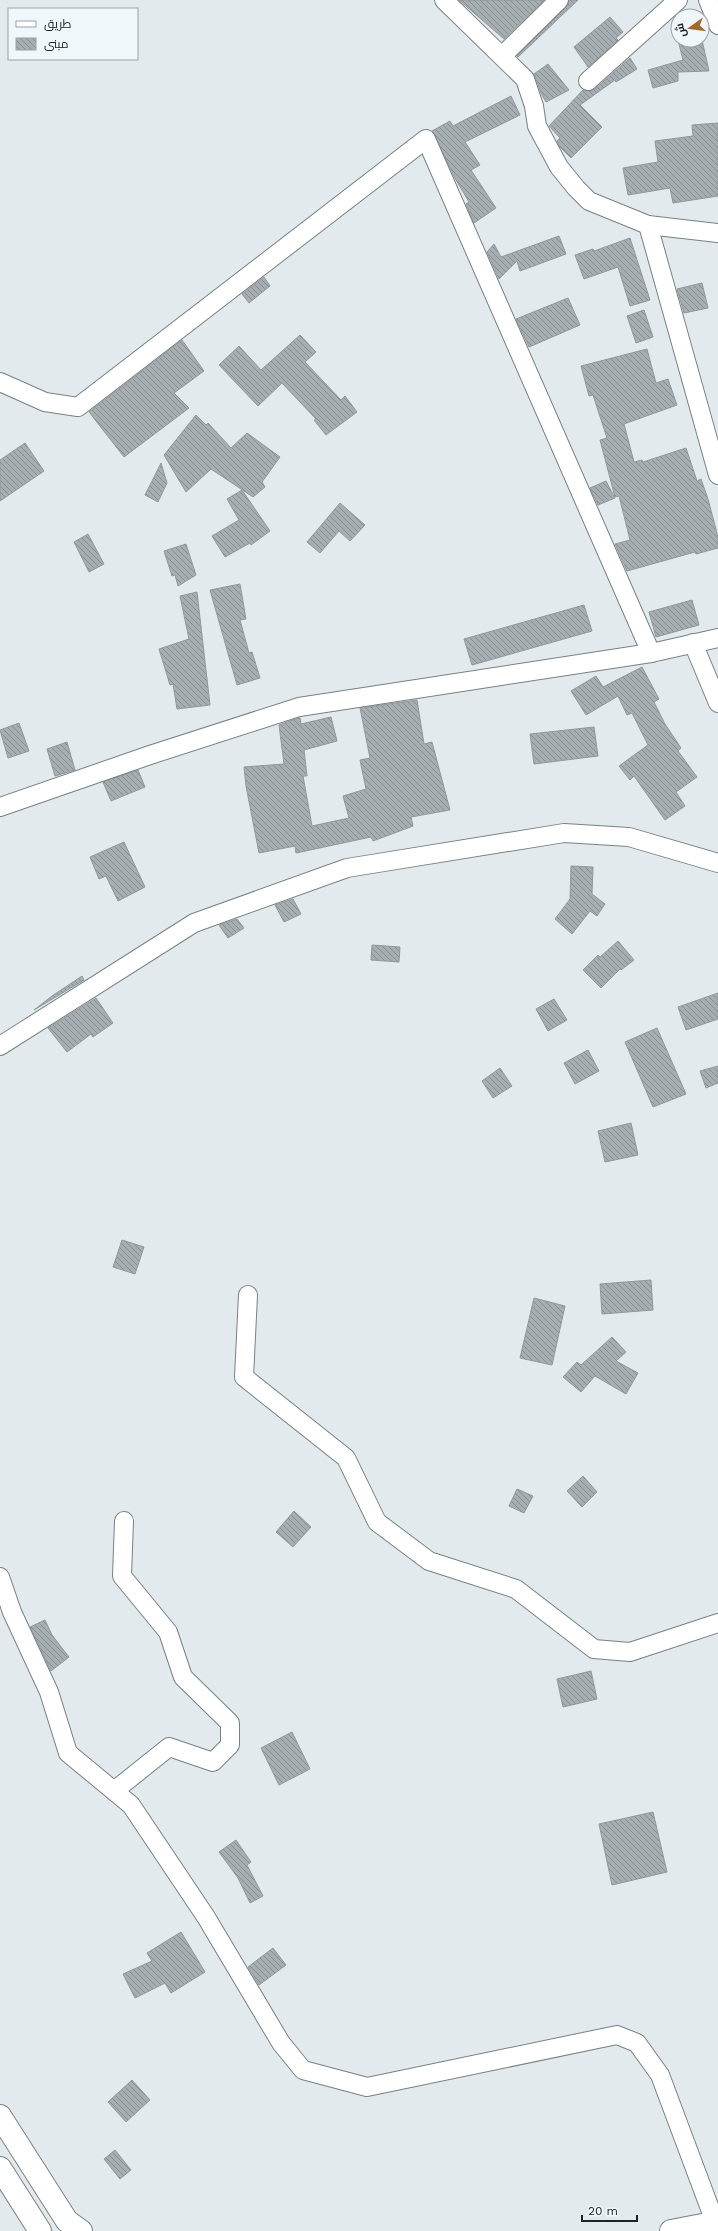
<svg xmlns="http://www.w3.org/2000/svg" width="718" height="2231" font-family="'Work Sans',Cairo,sans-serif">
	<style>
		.building { fill: url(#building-back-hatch); stroke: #90989b }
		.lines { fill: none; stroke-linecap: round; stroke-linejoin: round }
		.street-casing { stroke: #798083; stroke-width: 20 }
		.secondary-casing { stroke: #798083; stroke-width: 24 }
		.street { stroke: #fff; stroke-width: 18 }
		.secondary { stroke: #fff; stroke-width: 22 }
	</style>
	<defs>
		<pattern id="building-back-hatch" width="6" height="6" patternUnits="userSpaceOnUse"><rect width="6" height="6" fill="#a7aeb2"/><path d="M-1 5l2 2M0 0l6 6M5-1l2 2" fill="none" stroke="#888d91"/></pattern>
	</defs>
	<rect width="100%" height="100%" fill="#e2eaee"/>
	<g class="building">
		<polygon points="459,0 544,0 504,39"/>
		<polygon points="569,0 578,0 518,57 517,56 566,7"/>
		<polygon points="610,17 623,32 616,38 618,40 588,67 574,47"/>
		<polygon points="678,40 702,40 709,71 678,72 678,81 653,88 648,70 683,60"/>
		<polygon points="630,58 637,69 616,82 615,80 580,105 602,127 571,158 560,147 557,141 560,138 549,126 583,90 590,91 595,89"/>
		<polygon points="548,64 569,90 546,102 542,95 534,74"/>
		<polygon points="511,96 520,115 465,142 480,165 471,170 496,208 474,223 466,204 469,202 456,180 432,131 450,121 453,126"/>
		<polygon points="718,123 718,196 673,203 670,188 628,195 623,168 658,162 655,141 693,136 692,125"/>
		<polygon points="559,236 566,254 520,271 517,261 499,279 487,252 494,244 501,257"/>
		<polygon points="630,238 650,300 630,306 618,267 584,279 575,255 593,249 594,251"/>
		<polygon points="264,277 270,286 249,303 242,294"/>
		<polygon points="702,283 708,308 684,313 677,289"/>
		<polygon points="568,298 580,325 529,347 516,319"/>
		<polygon points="644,310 653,337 636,343 627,316"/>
		<polygon points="300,335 316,352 305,362 341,400 345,396 357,412 326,435 314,420 316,419 282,383 258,406 219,365 239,346 261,370"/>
		<polygon points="182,340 204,371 174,393 189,408 124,457 89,412"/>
		<polygon points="647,349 656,383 668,379 677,405 624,424 634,462 642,460 643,462 686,448 697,481 701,479 708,499 718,537 718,548 696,554 695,552 627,571 615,544 630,540 619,496 615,497 600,440 607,438 593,395 589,396 581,366"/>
		<polygon points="196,415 206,425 208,423 231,448 247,433 280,457 262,482 265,487 253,497 211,469 186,492 164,455"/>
		<polygon points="25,443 44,471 0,501 0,460"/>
		<polygon points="161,463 167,483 158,502 145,495"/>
		<polygon points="606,481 615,498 598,505 590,488"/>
		<polygon points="242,490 270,531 251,545 250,543 225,557 212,536 239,520 227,499"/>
		<polygon points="340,503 365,525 350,541 339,531 320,553 307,542"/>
		<polygon points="88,534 104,564 89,572 74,542"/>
		<polygon points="186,544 196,575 178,586 175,575 172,576 164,551"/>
		<polygon points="240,584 246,619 240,620 249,653 252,652 260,678 237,685 210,590"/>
		<polygon points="197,592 210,705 177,709 173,684 170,685 159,649 189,639 180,596"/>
		<polygon points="692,600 699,625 656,637 649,612"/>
		<polygon points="584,605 592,631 472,665 464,639"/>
		<polygon points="642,667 659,699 654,702 665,724 681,748 678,751 697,777 676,792 685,806 665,820 634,776 630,780 619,766 648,745 632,713 627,715 618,696 586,715 571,691 596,676 603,687"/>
		<polygon points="417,700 424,744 432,742 450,810 411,817 413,826 373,841 371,837 296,853 295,846 259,853 246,786 244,767 284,764 279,725 298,718 300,718 301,724 331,717 337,741 304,750 307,776 303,776 312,826 349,818 343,796 366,789 360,760 370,758 360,708"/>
		<polygon points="19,723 29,751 8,758 0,730"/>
		<polygon points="594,727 598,756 534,764 530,734"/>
		<polygon points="67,742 75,770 55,776 47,749"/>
		<polygon points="138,770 145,787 111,801 103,782"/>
		<polygon points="124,842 145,887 118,901 106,876 99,879 90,857"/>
		<polygon points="571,866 593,867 592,894 605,904 597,916 590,911 572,934 555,919 570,899"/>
		<polygon points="293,899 301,914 284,922 275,905"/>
		<polygon points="237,919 244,928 228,938 219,925"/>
		<polygon points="618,941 634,960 621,970 620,969 601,988 583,970 598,955 600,957"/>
		<polygon points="372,945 400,947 399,962 371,960"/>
		<polygon points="82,976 84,980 34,1010 52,996"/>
		<polygon points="718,993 718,1019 686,1030 678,1007"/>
		<polygon points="96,998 113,1023 93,1037 91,1034 67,1052 48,1028"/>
		<polygon points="554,999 567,1020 548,1031 536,1009"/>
		<polygon points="657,1028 686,1094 653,1107 625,1042"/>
		<polygon points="588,1050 599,1071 575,1084 564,1063"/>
		<polygon points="718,1066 718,1083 706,1088 700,1071"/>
		<polygon points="500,1068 512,1086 493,1098 482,1081"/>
		<polygon points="631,1123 638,1155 605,1162 598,1131"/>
		<polygon points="122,1240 144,1247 135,1274 113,1267"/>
		<polygon points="651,1280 653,1310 602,1314 600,1284"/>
		<polygon points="534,1298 565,1306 552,1365 520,1358"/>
		<polygon points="612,1337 626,1352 616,1361 638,1373 626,1394 595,1376 581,1392 563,1377 577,1362 581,1365"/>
		<polygon points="583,1476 597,1492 582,1507 567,1491"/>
		<polygon points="517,1489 533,1496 524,1513 509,1506"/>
		<polygon points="294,1511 311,1527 293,1547 276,1532"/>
		<polygon points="45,1620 52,1635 69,1657 51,1671 30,1627"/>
		<polygon points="591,1671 597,1699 563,1707 557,1679"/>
		<polygon points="292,1732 310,1769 279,1785 261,1748"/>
		<polygon points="653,1812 667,1872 612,1885 599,1824"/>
		<polygon points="236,1840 251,1862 247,1865 263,1896 250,1903 238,1878 219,1852"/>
		<polygon points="181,1932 205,1972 171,1993 165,1983 135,1998 123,1974 152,1961 147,1953"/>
		<polygon points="273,1948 286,1965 259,1985 248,1967"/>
		<polygon points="132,2080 150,2100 126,2122 108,2102"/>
		<polygon points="115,2150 131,2170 120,2179 104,2159"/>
	</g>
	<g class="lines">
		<defs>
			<g id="street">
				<polyline points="444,0 525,79 534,106 537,126 559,167 576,188 589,201 648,225 718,233"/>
				<polyline points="708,0 718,25"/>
				<polyline points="502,56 559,0"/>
				<polyline points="588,81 678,0"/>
				<polyline points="648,225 718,475"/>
				<polyline points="0,382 45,402 78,407 426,139 651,653"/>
				<polyline points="693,643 718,703"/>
				<polyline points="0,807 150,755 299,707 651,653 718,638"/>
				<polyline points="0,1046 194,923 347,868 564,833 629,837 718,863"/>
				<polyline points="248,1295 244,1377 346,1458 377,1522 429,1561 516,1589 594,1649 630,1652 718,1623"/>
				<polyline points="0,1577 12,1612 49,1692 68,1753 131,1805 206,1917 281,2043 303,2070 367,2087 617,2035 637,2043 660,2075 715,2222"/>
				<polyline points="114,1791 169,1747 213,1762 230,1745 230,1723 183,1677 168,1632 122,1576 124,1521"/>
			</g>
			<g id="secondary">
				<polyline points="0,2116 67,2221 81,2231"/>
				<polyline points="0,2168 40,2231"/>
				<polyline points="671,2231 718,2222"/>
			</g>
		</defs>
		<use href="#street" class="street-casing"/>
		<use href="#secondary" class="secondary-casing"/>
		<use href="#street" class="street"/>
		<use href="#secondary" class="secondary"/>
	</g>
	<rect x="8" y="8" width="130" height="52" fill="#eff7fb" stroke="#9ca2a5"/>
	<rect x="16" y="21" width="20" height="6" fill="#ffffff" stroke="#9ca2a5"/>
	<text x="44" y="28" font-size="12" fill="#202325">طريق</text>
	<rect x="16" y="38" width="20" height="12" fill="url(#building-back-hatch)" stroke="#9ca2a5"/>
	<text x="44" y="48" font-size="12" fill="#202325">مبنى</text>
	<g transform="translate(690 28) rotate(256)"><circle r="19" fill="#eff7fb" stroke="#9ca2a5"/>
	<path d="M0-3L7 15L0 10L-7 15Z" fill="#a26827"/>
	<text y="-6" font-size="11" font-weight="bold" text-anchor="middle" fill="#202325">ش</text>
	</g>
	<path d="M582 2215v6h55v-6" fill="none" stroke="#202325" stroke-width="2"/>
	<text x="588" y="2215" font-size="12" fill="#202325" stroke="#eff7fb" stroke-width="3" paint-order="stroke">20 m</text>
</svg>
